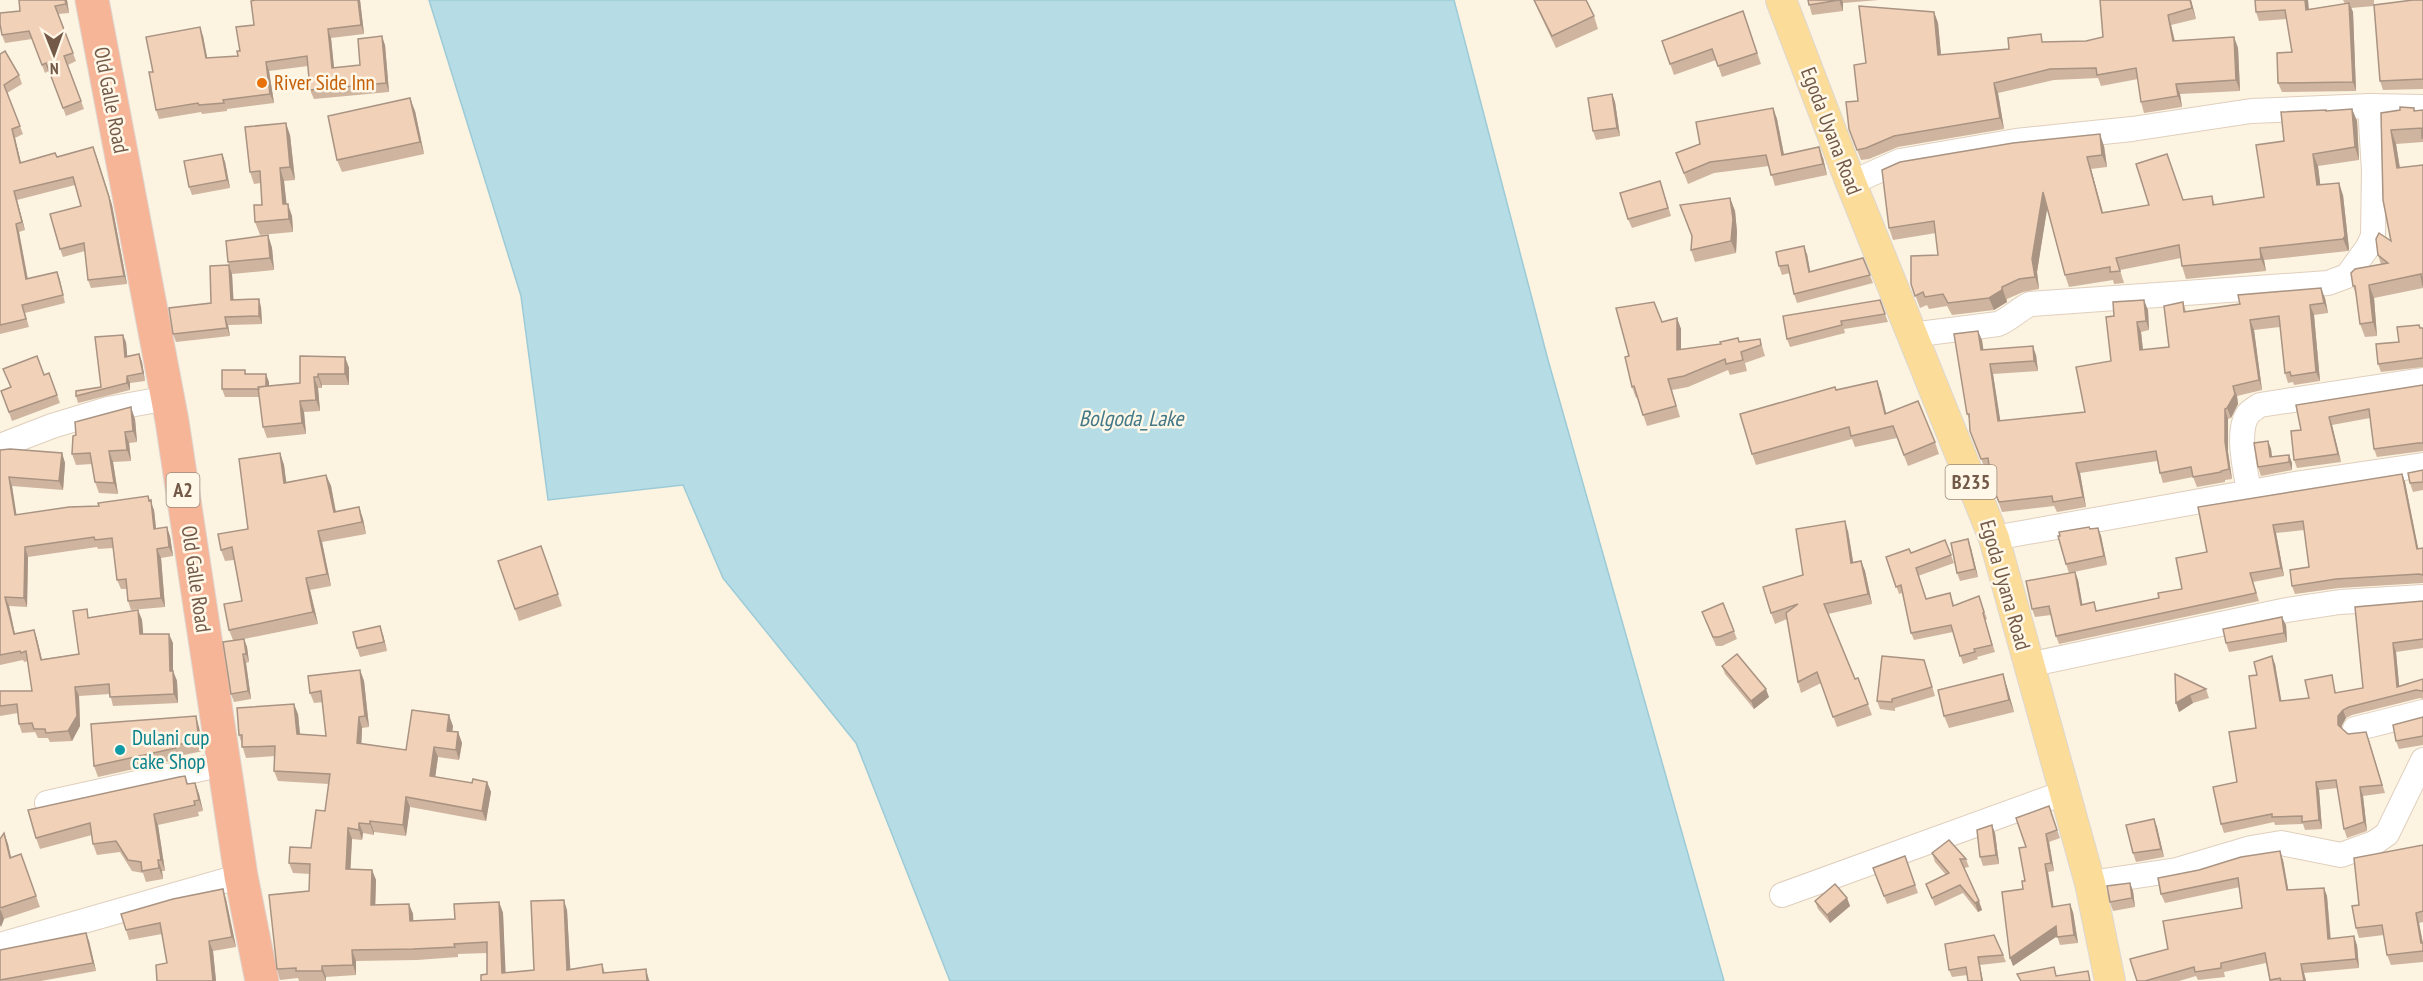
<svg xmlns="http://www.w3.org/2000/svg" width="2423" height="981" font-family="'PT Sans Narrow',sans-serif">
	<style>
		.water { fill: #b6dce5; stroke: #9ccbd7; stroke-width: 1.5 }
		.lines { fill: none; stroke-linecap: round; stroke-linejoin: round }
		.minor-casing { stroke: #e0cfbd; stroke-width: 26 }
		.major-casing { stroke: #ddd7d3; stroke-width: 32 }
		.highway-casing { stroke: #ddd7d3; stroke-width: 35 }
		.minor { stroke: #fff; stroke-width: 24 }
		.major { stroke: #fbdc99; stroke-width: 30 }
		.highway { stroke: #f7b598; stroke-width: 33 }
		.wall { fill: #cfb59f }
		.shaded-wall { fill: #a99382 }
		.building { fill: #f1d2b9; stroke: #a99382; stroke-width: 1.5 }
		.food-dot { fill: #e8710a; stroke: #fff7e7; stroke-width: 2 }
		.culture-dot { fill: #0f9aa8; stroke: #fff7e7; stroke-width: 2 }
		.labels { text-anchor: middle; stroke-width: 5; stroke-linejoin: round; paint-order: stroke }
		.shield { fill: #fff7e7; stroke: #9d8978; stroke-width: 1.5 }
		.shield-label { font-size: 20px; font-weight: bold; fill: #735a48 }
		.food-label { font-size: 21px; fill: #c56008; stroke: #fff7e7; text-anchor: start }
		.street-label { font-size: 21px; fill: #735a48; stroke: #fff7e7 }
		.culture-label { font-size: 21px; fill: #0d838f; stroke: #fff7e7; text-anchor: start }
		.water-label { font-size: 22px; font-style: italic; fill: #427887; stroke: #fff7e7 }
	</style>
	<rect width="100%" height="100%" fill="#fcf3e1"/>
	<polygon class="water" points="429,0 1454,0 1548,360 1724,981 950,981 856,743 723,578 683,485 548,500 521,296"/>
	<g class="lines">
		<defs>
			<g id="minor">
				<polyline points="1851,183 1900,161 2016,141 2132,129 2251,111 2370,106 2423,107"/>
				<path d="M1911 335 1998 324C2010 319 2018 310 2030 304L2328 283 2347 276 2368 247 2373 236 2374 171 2370 106"/>
				<polyline points="0,446 52,426 108,409 168,398"/>
				<path d="M2249 492C2246 472 2235 430 2249 413 2252 410 2257 407 2260 405L2423 380"/>
				<polyline points="1994,538 2301,483 2423,465"/>
				<polyline points="2028,665 2287,610 2340,602 2423,597"/>
				<polyline points="2355,729 2423,712"/>
				<polyline points="47,803 223,764"/>
				<polyline points="2090,883 2177,870 2251,848 2281,843 2341,855 2374,843 2387,834 2423,760"/>
				<polyline points="1782,895 2066,792"/>
				<polyline points="0,945 241,876"/>
			</g>
			<polyline id="major" points="1781,0 1851,183 1994,538 2090,883 2110,981"/>
			<polyline id="highway" points="92,0 172,421 241,876 262,981"/>
		</defs>
		<use href="#minor" class="minor-casing"/>
		<use href="#major" class="major-casing"/>
		<use href="#highway" class="highway-casing"/>
		<use href="#minor" class="minor"/>
		<use href="#major" class="major"/>
		<use href="#highway" class="highway"/>
	</g>
	<g class="wall">
		<polygon points="19,0 67,0 69,13 58,14 76,61 68,65 84,109 66,116 49,71 45,73 32,39 5,43 2,35 20,11"/>
		<polygon points="255,0 360,0 364,34 331,38 334,68 360,65 385,45 389,92 314,99 310,90 308,66 269,71 274,103 227,109 227,111 202,114 201,112 159,119 156,110 153,72 203,36 207,58 238,56 254,25"/>
		<polygon points="1534,0 1594,16 1598,29 1556,48 1538,10"/>
		<polygon points="1808,0 1879,0 1843,3 1843,11 1812,15"/>
		<polygon points="2100,0 2191,0 2196,19 2171,25 2175,41 2234,37 2238,48 2240,91 2180,94 2182,107 2144,113 2141,102 2138,79 2101,86 2098,78 2054,80 1998,93 2004,129 1898,147 1869,159 1861,160 1849,129 1858,101 1866,63 1934,12 1938,23 1941,55 2009,49 2044,42 2086,41 2103,37"/>
		<polygon points="2343,0 2374,0 2374,5 2423,0 2423,89 2383,90 2380,81 2374,6 2351,8 2353,12 2356,91 2282,92 2278,83 2292,52 2287,19 2259,21 2256,12 2309,9 2345,4"/>
		<polygon points="1743,11 1761,64 1722,77 1716,60 1674,75 1662,41"/>
		<polygon points="0,54 19,75 22,84 7,93 23,134 15,138 21,163 57,157 96,155 112,205 127,284 91,288 88,280 85,251 63,257 60,249 81,206 75,185 17,200 25,230 19,232 28,279 57,272 65,303 25,313 29,327 0,334"/>
		<polygon points="1612,94 1615,102 1620,136 1596,140 1593,131"/>
		<polygon points="1773,108 1777,119 1784,154 1823,158 1827,175 1775,186 1769,166 1714,173 1688,184 1676,153 1700,144"/>
		<polygon points="2414,108 2415,111 2423,110 2423,142 2396,144 2400,168 2423,165 2423,288 2374,298 2377,336 2365,337 2360,324 2356,295 2353,286 2381,264 2378,255 2391,241 2381,113"/>
		<polygon points="2352,109 2357,121 2359,160 2318,166 2320,185 2343,195 2349,249 2348,251 2264,260 2266,271 2186,279 2182,266 2181,258 2120,270 2124,283 2114,284 2113,280 2069,287 2065,275 2047,207 2037,272 2039,289 2023,292 2007,299 2007,302 1994,310 1952,315 1947,306 1929,309 1927,305 1920,308 1911,284 1938,255 1936,233 1893,240 1889,228 2104,146 2107,167 2091,169 2103,212 2212,196 2215,205 2264,197 2284,141 2327,111"/>
		<polygon points="415,111 424,154 342,172 337,160"/>
		<polygon points="290,135 295,180 284,181 286,204 292,216 293,232 260,235 255,222 262,205 261,183 254,184 250,172"/>
		<polygon points="222,154 225,162 230,188 192,195 189,187"/>
		<polygon points="1660,181 1671,216 1632,228 1628,219"/>
		<polygon points="1730,198 1735,211 1737,232 1736,253 1695,262 1691,250"/>
		<polygon points="268,235 272,248 274,270 232,274 233,300 261,307 262,324 228,325 230,336 176,342 173,334 211,303 229,265 228,262"/>
		<polygon points="1807,254 1810,272 1863,258 1873,283 1797,303 1794,294 1790,273 1782,275 1779,266"/>
		<polygon points="2325,298 2328,313 2314,315 2320,381 2294,385 2293,382 2288,383 2285,373 2280,327 2254,330 2262,390 2237,396 2238,404 2231,418 2228,419 2228,452 2232,479 2225,480 2225,482 2197,487 2193,477 2163,483 2160,473 2157,461 2080,473 2086,507 2057,512 2054,506 2002,512 1992,485 1990,468 1985,469 1970,431 1970,420 1967,414 1982,340 1983,350 2036,355 2038,371 1993,374 2000,421 2085,412 2111,361 2106,317 2148,310 2149,330 2141,332 2143,350 2169,347 2183,302 2186,311"/>
		<polygon points="1880,300 1888,322 1844,329 1845,333 1790,347 1787,339"/>
		<polygon points="1677,318 1681,329 1681,350 1760,339 1765,356 1745,363 1747,371 1730,375 1728,370 1688,387 1672,390 1680,417 1647,426 1637,397 1636,398 1632,387 1629,356 1662,322"/>
		<polygon points="2420,328 2423,328 2423,367 2381,372 2378,364 2399,342"/>
		<polygon points="126,342 127,356 139,354 142,362 145,381 130,383 130,390 78,403 76,396 101,387"/>
		<polygon points="345,357 349,368 349,385 322,385 322,388 318,388 320,411 304,412 306,434 267,438 263,427 259,397 225,397 222,389 245,370 246,374 269,382 269,386 300,383"/>
		<polygon points="49,373 60,403 12,421 1,391"/>
		<polygon points="1877,381 1881,392 1886,413 1935,442 1939,454 1908,466 1897,438 1855,447 1852,439 1756,465 1752,454 1836,390"/>
		<polygon points="2423,385 2423,451 2377,457 2374,449 2370,418 2332,425 2341,462 2297,468 2294,460 2301,430 2296,405"/>
		<polygon points="135,419 137,442 129,443 131,461 113,462 118,494 99,493 95,482 92,464 76,465 72,454 76,435"/>
		<polygon points="2268,441 2271,449 2272,457 2289,455 2292,463 2292,470 2261,476 2258,467"/>
		<polygon points="0,450 62,453 65,463 63,490 12,486 16,515 150,501 154,510 156,528 170,536 173,556 161,558 165,607 131,610 128,601 127,589 121,589 117,580 113,548 98,549 97,547 28,557 27,607 9,606 15,634 34,630 37,639 42,659 79,654 90,617 138,610 142,620 143,634 173,643 173,671 177,681 178,703 113,706 110,694 79,696 80,726 72,741 50,742 48,738 38,738 35,732 22,733 19,724 18,713 0,716 0,691 32,691 28,661 24,662 23,660 0,665"/>
		<polygon points="280,453 284,465 286,482 326,475 331,486 336,512 359,507 363,519 366,534 322,542 331,586 310,590 318,624 244,639 247,647 249,662 246,663 251,699 234,702 231,694 233,640 229,630 242,601 234,560 225,561 221,550 248,529"/>
		<polygon points="2423,470 2423,490 2413,492 2410,483"/>
		<polygon points="2402,474 2405,482 2418,549 2423,548 2423,583 2339,588 2295,594 2292,586 2309,567 2304,530 2276,533 2284,576 2253,582 2259,601 2059,644 2056,636 2051,615 2035,617 2032,609 2075,572 2078,580 2082,604 2097,611 2159,598 2182,589 2207,552"/>
		<polygon points="2098,528 2101,536 2107,565 2069,573 2066,564"/>
		<polygon points="1848,531 1853,562 1861,561 1865,571 1872,604 1828,614 1855,679 1858,678 1872,715 1837,727 1821,683 1801,693 1798,682 1787,619 1775,624 1771,613"/>
		<polygon points="1945,540 1954,563 1918,576 1926,599 1953,601 1954,606 1979,596 1987,619 1985,620 1995,652 1977,657 1978,659 1963,664 1953,632 1914,640 1911,633 1902,593 1899,594 1886,557 1911,553"/>
		<polygon points="541,546 562,606 519,621 498,561"/>
		<polygon points="1971,548 1978,577 1960,581 1957,573"/>
		<polygon points="2423,601 2423,648 2396,652 2399,686 2423,679 2423,699 2420,698 2352,715 2346,718 2342,725 2341,728 2348,734 2369,740 2385,793 2363,796 2367,831 2347,838 2344,829 2338,788 2319,790 2322,829 2305,830 2303,824 2275,825 2274,822 2224,833 2221,824 2256,728 2257,675 2275,664 2281,701 2309,698 2332,675 2336,693 2363,688 2355,607"/>
		<polygon points="1723,603 1737,639 1722,646 1716,646 1705,620"/>
		<polygon points="2286,625 2287,642 2229,652 2226,643"/>
		<polygon points="383,635 387,651 360,657 357,648"/>
		<polygon points="1924,660 1935,696 1895,708 1895,711 1880,709 1877,701"/>
		<polygon points="1722,666 1769,697 1754,709 1725,674"/>
		<polygon points="360,670 364,681 369,727 362,728 361,744 406,750 453,726 452,731 458,732 462,743 459,760 438,757 435,777 472,783 487,782 491,792 486,821 410,807 406,836 374,832 374,835 363,833 362,840 352,839 350,869 372,870 376,880 375,905 409,904 413,914 413,921 455,919 499,902 503,913 505,973 534,970 567,910 570,969 602,964 605,973 649,980 487,974 487,953 458,954 458,957 417,960 356,961 356,975 326,977 326,981 299,981 298,978 280,980 277,969 309,891 310,874 293,873 289,863 311,848 325,811 329,784 278,781 274,771 275,756 246,758 239,735 298,714 300,735 326,736 323,702 314,703 310,693"/>
		<polygon points="2175,674 2206,689 2209,698 2193,703 2179,712"/>
		<polygon points="2007,687 2014,712 1949,728 1944,716"/>
		<polygon points="2423,717 2423,745 2399,749 2396,741"/>
		<polygon points="199,727 203,751 179,756 179,759 98,777 94,766"/>
		<polygon points="185,776 188,784 195,783 199,794 203,811 198,812 199,816 158,825 165,871 162,871 163,879 146,882 143,873 132,871 120,852 97,855 93,844 92,835 40,849 36,838"/>
		<polygon points="2049,806 2060,838 2049,842 2054,871 2048,872 2053,906 2073,912 2078,943 2060,945 2057,936 2013,966 2025,881 2026,847"/>
		<polygon points="2154,819 2157,827 2164,857 2136,862 2133,853"/>
		<polygon points="4,833 8,844 11,858 21,854 40,907 4,919 1,927 0,839"/>
		<polygon points="1995,833 1999,864 1983,866 1980,857"/>
		<polygon points="2423,845 2423,922 2419,923 2423,943 2423,962 2391,965 2387,955 2384,935 2359,938 2356,928 2359,905"/>
		<polygon points="1932,853 1966,859 1969,867 1964,868 1982,910 1978,912 1963,893 1935,906 1926,884 1946,875 1935,862"/>
		<polygon points="1905,856 1918,893 1887,904 1873,868"/>
		<polygon points="2283,860 2288,890 2324,888 2327,896 2331,939 2357,945 2359,968 2304,973 2306,981 2270,981 2266,963 2224,972 2225,977 2198,980 2196,976 2179,981 2137,981 2168,949 2242,908 2240,887 2165,903 2161,894"/>
		<polygon points="2130,883 2133,891 2135,907 2113,911 2110,902"/>
		<polygon points="1847,898 1850,906 1830,923 1818,909 1815,901"/>
		<polygon points="226,899 236,947 213,951 216,981 157,981 167,963 162,934 129,940 126,930"/>
		<polygon points="89,941 96,971 41,981 0,981 0,950"/>
		<polygon points="1945,944 2003,955 2006,962 1980,965 1967,975 1952,977 1949,970"/>
	</g>
	<g class="shaded-wall">
		<polygon points="65,0 67,0 69,13 66,4"/>
		<polygon points="358,0 360,0 364,34 361,25"/>
		<polygon points="1839,0 1842,0 1843,3 1843,11"/>
		<polygon points="2190,0 2191,0 2196,19 2192,8"/>
		<polygon points="2305,0 2308,0 2310,19 2306,10"/>
		<polygon points="2349,3 2353,12 2356,91 2353,82"/>
		<polygon points="1934,12 1938,23 1942,66 1938,55"/>
		<polygon points="2168,15 2171,25 2177,52 2173,41"/>
		<polygon points="200,27 203,36 209,67 206,58"/>
		<polygon points="328,29 331,38 335,77 332,68"/>
		<polygon points="382,36 385,45 389,92 386,83"/>
		<polygon points="2234,37 2238,48 2240,91 2236,80"/>
		<polygon points="266,62 269,71 274,103 270,94"/>
		<polygon points="1994,83 1998,93 2004,129 2000,118"/>
		<polygon points="2176,84 2180,94 2182,107 2178,96"/>
		<polygon points="1612,94 1615,102 1620,136 1617,128"/>
		<polygon points="410,98 415,111 424,154 420,142"/>
		<polygon points="1773,108 1777,119 1786,166 1782,155"/>
		<polygon points="2352,109 2357,121 2359,160 2355,147"/>
		<polygon points="286,123 290,135 295,180 290,167"/>
		<polygon points="12,129 15,138 23,171 20,163"/>
		<polygon points="2391,130 2396,144 2402,182 2397,168"/>
		<polygon points="2100,134 2104,146 2107,167 2102,155"/>
		<polygon points="1819,147 1823,158 1827,175 1823,164"/>
		<polygon points="222,154 225,162 230,188 227,180"/>
		<polygon points="2313,154 2318,166 2322,198 2317,185"/>
		<polygon points="96,155 112,205 127,284 124,276"/>
		<polygon points="2087,157 2091,169 2106,225 2102,213"/>
		<polygon points="280,168 284,181 288,216 283,204"/>
		<polygon points="2339,183 2343,195 2349,249 2348,251 2343,239"/>
		<polygon points="14,191 17,200 25,230 22,222"/>
		<polygon points="2043,192 2048,204 2037,272 2039,289 2035,277 2032,259"/>
		<polygon points="1730,198 1735,211 1737,232 1736,253 1731,241"/>
		<polygon points="288,204 292,216 293,232 289,219"/>
		<polygon points="16,224 19,232 29,287 26,279"/>
		<polygon points="268,235 272,248 274,270 270,258"/>
		<polygon points="1804,246 1807,254 1812,281 1809,272"/>
		<polygon points="2260,248 2264,260 2266,271 2261,259"/>
		<polygon points="229,266 232,274 234,308 231,300"/>
		<polygon points="57,272 60,280 65,303 63,295"/>
		<polygon points="2369,285 2374,298 2377,336 2373,322"/>
		<polygon points="2002,287 2007,302 1994,310 1989,298"/>
		<polygon points="2321,288 2325,298 2328,313 2324,303"/>
		<polygon points="259,299 261,307 262,324 259,316"/>
		<polygon points="2144,300 2148,310 2149,330 2146,321"/>
		<polygon points="2310,305 2314,315 2320,381 2316,372"/>
		<polygon points="225,317 228,325 230,336 227,328"/>
		<polygon points="1677,318 1681,329 1681,361 1677,350"/>
		<polygon points="2250,320 2254,330 2262,390 2259,380"/>
		<polygon points="2137,322 2141,332 2144,360 2140,350"/>
		<polygon points="1978,331 1982,340 1985,360 1981,350"/>
		<polygon points="123,335 126,342 128,364 125,357"/>
		<polygon points="2033,346 2036,355 2038,371 2034,361"/>
		<polygon points="139,354 142,362 145,381 143,373"/>
		<polygon points="345,357 349,368 349,385 345,374"/>
		<polygon points="1990,364 1993,374 2002,431 1998,421"/>
		<polygon points="266,374 269,382 269,397 266,388"/>
		<polygon points="318,374 322,385 322,388 318,377"/>
		<polygon points="127,376 130,383 130,390 127,383"/>
		<polygon points="314,377 318,388 320,411 316,400"/>
		<polygon points="1877,381 1881,392 1889,425 1885,414"/>
		<polygon points="2233,386 2237,396 2238,404 2231,418 2227,408"/>
		<polygon points="300,401 304,412 306,434 302,423"/>
		<polygon points="131,407 135,419 137,442 133,431"/>
		<polygon points="2225,409 2228,419 2228,452 2232,479 2229,469 2225,442"/>
		<polygon points="2329,417 2332,425 2341,462 2338,454"/>
		<polygon points="125,432 129,443 131,461 127,450"/>
		<polygon points="2268,441 2271,449 2273,465 2270,457"/>
		<polygon points="109,451 113,462 118,494 114,483"/>
		<polygon points="62,453 65,463 63,490 59,481"/>
		<polygon points="280,453 284,465 288,495 284,483"/>
		<polygon points="2289,455 2292,463 2292,470 2289,462"/>
		<polygon points="2076,463 2080,473 2086,507 2083,497"/>
		<polygon points="2402,474 2405,482 2420,557 2417,549"/>
		<polygon points="326,475 331,486 338,524 334,512"/>
		<polygon points="9,477 12,486 18,524 15,515"/>
		<polygon points="148,496 154,510 157,538 154,529"/>
		<polygon points="359,507 363,519 366,534 362,522"/>
		<polygon points="1845,521 1848,531 1855,573 1851,563"/>
		<polygon points="2273,525 2276,533 2284,576 2281,568"/>
		<polygon points="167,527 170,536 173,556 169,547"/>
		<polygon points="2098,528 2101,536 2107,565 2104,556"/>
		<polygon points="318,531 322,542 331,586 327,574"/>
		<polygon points="1968,539 1971,548 1978,577 1975,569"/>
		<polygon points="25,547 28,557 27,607 24,598"/>
		<polygon points="157,549 161,558 165,607 161,598"/>
		<polygon points="1861,561 1865,571 1872,604 1868,594"/>
		<polygon points="2075,572 2078,580 2084,613 2081,605"/>
		<polygon points="306,578 310,590 318,624 313,612"/>
		<polygon points="5,597 9,606 17,644 14,634"/>
		<polygon points="138,610 142,620 144,643 140,634"/>
		<polygon points="2282,617 2286,625 2287,642 2284,633"/>
		<polygon points="380,626 383,635 387,651 384,642"/>
		<polygon points="34,630 37,639 44,669 41,660"/>
		<polygon points="169,634 173,643 173,681 170,671"/>
		<polygon points="244,639 247,647 249,662 246,654"/>
		<polygon points="2393,643 2396,652 2400,695 2397,687"/>
		<polygon points="243,654 246,663 251,699 248,691"/>
		<polygon points="2272,656 2275,664 2283,710 2280,701"/>
		<polygon points="360,670 364,681 369,727 365,716"/>
		<polygon points="173,671 177,681 178,703 174,694"/>
		<polygon points="2003,674 2007,687 2014,712 2009,700"/>
		<polygon points="75,687 79,696 80,726 72,741 68,731"/>
		<polygon points="1766,689 1769,697 1754,709 1751,701"/>
		<polygon points="2190,695 2193,703 2179,712 2176,703"/>
		<polygon points="294,704 298,714 301,745 297,734"/>
		<polygon points="2343,710 2346,718 2342,725 2341,733 2338,725 2338,716"/>
		<polygon points="449,715 453,726 451,741 447,731"/>
		<polygon points="196,716 199,727 203,751 199,741"/>
		<polygon points="359,717 362,728 361,754 357,743"/>
		<polygon points="458,732 462,743 459,760 456,750"/>
		<polygon points="434,747 438,757 434,786 430,776"/>
		<polygon points="487,782 491,792 486,821 482,811"/>
		<polygon points="2316,782 2319,790 2322,829 2319,820"/>
		<polygon points="195,783 199,794 203,811 199,800"/>
		<polygon points="2360,787 2363,796 2367,831 2364,822"/>
		<polygon points="406,797 410,807 406,836 403,825"/>
		<polygon points="154,814 158,825 165,871 161,860"/>
		<polygon points="2154,819 2157,827 2164,857 2161,849"/>
		<polygon points="370,821 374,832 374,835 370,824"/>
		<polygon points="359,823 363,833 362,840 359,830"/>
		<polygon points="1992,825 1995,833 1999,864 1996,855"/>
		<polygon points="348,828 352,839 350,879 346,869"/>
		<polygon points="4,833 8,844 14,870 10,858"/>
		<polygon points="2046,834 2049,842 2054,871 2051,863"/>
		<polygon points="2280,851 2283,860 2290,899 2287,890"/>
		<polygon points="158,860 162,871 163,879 159,868"/>
		<polygon points="2045,864 2048,872 2055,915 2052,907"/>
		<polygon points="372,870 376,880 375,916 371,905"/>
		<polygon points="2130,883 2133,891 2135,907 2132,898"/>
		<polygon points="2324,888 2327,896 2331,948 2328,939"/>
		<polygon points="223,889 226,899 236,947 232,937"/>
		<polygon points="1847,898 1850,906 1830,923 1827,915"/>
		<polygon points="564,900 567,910 571,980 567,970"/>
		<polygon points="1979,901 1982,910 1978,912 1975,903"/>
		<polygon points="499,902 503,913 506,981 502,973"/>
		<polygon points="409,904 413,914 414,932 410,921"/>
		<polygon points="2070,904 2073,912 2078,943 2074,935"/>
		<polygon points="0,908 4,919 1,927 0,925"/>
		<polygon points="2416,913 2419,923 2423,944 2421,943"/>
		<polygon points="2056,926 2059,935 2013,966 2010,958"/>
		<polygon points="86,933 89,941 96,971 93,963"/>
		<polygon points="2354,936 2357,945 2359,968 2356,959"/>
		<polygon points="209,941 213,951 216,981 213,981"/>
		<polygon points="352,950 356,961 356,975 353,965"/>
		<polygon points="1978,957 1980,965 1983,981 1982,981"/>
		<polygon points="2301,964 2304,973 2306,981 2304,981"/>
		<polygon points="322,966 326,977 326,981 322,971"/>
		<polygon points="646,969 649,980 650,981 647,981"/>
	</g>
	<g class="building">
		<polygon points="19,0 65,0 66,4 55,6 73,53 64,56 81,101 63,108 46,63 42,65 29,31 2,35 0,24 0,13 20,11"/>
		<polygon points="255,0 358,0 361,25 328,29 332,68 360,65 358,39 382,36 386,83 310,90 307,56 266,62 270,94 223,100 224,103 199,105 198,103 156,110 149,72 153,72 146,37 200,27 206,58 238,56 237,51 240,51 236,27 254,25 251,1"/>
		<polygon points="1534,0 1586,0 1594,16 1552,36"/>
		<polygon points="1808,0 1839,0 1809,5"/>
		<polygon points="2100,0 2190,0 2192,8 2168,15 2173,41 2234,37 2236,80 2176,84 2178,96 2141,102 2136,68 2097,75 2096,68 2050,69 1994,83 2000,118 1894,136 1866,148 1857,150 1849,129 1846,102 1858,101 1854,65 1866,63 1859,6 1934,12 1938,55 2009,49 2008,38 2041,34 2042,42 2086,41 2103,37"/>
		<polygon points="2255,0 2305,0 2306,10 2349,3 2353,82 2278,83 2277,53 2292,52 2285,10 2256,12"/>
		<polygon points="2413,0 2423,0 2423,79 2380,81 2374,5"/>
		<polygon points="1743,11 1757,53 1718,66 1712,49 1670,64 1662,41"/>
		<polygon points="5,51 19,75 4,85 20,126 12,129 20,163 55,153 57,157 93,147 109,197 124,276 88,280 84,243 60,249 50,214 81,206 73,177 14,191 22,222 16,224 26,279 57,272 63,295 22,305 26,319 0,325 0,54"/>
		<polygon points="1612,94 1617,128 1593,131 1588,98"/>
		<polygon points="410,98 420,142 337,160 328,116"/>
		<polygon points="2400,107 2414,108 2414,111 2423,110 2423,138 2422,138 2422,128 2391,130 2397,168 2423,165 2423,286 2421,274 2369,285 2373,322 2360,324 2355,286 2353,286 2351,273 2355,269 2388,263 2378,255 2376,239 2379,233 2391,241 2383,200 2381,113 2400,110"/>
		<polygon points="1773,108 1782,155 1819,147 1823,164 1771,175 1766,155 1710,162 1684,173 1676,153 1700,144 1696,122"/>
		<polygon points="2352,109 2355,147 2313,154 2317,185 2339,183 2345,236 2343,239 2260,248 2261,259 2182,266 2179,245 2116,258 2120,271 2110,272 2110,267 2065,275 2043,192 2032,259 2035,277 2019,279 2002,287 2002,290 1989,298 1948,303 1943,294 1925,297 1923,292 1915,296 1911,284 1911,256 1938,255 1934,221 1889,228 1882,170 1900,162 2013,143 2100,134 2102,155 2087,157 2102,213 2149,205 2136,164 2167,154 2183,200 2212,196 2213,205 2264,197 2256,145 2284,141 2281,112 2326,110 2326,111"/>
		<polygon points="286,123 290,167 280,168 283,204 288,204 289,219 255,222 254,205 262,205 260,171 250,172 245,127"/>
		<polygon points="222,154 227,180 189,187 184,161"/>
		<polygon points="1660,181 1668,208 1628,219 1620,193"/>
		<polygon points="1730,198 1733,219 1731,241 1691,250 1692,236 1680,205"/>
		<polygon points="268,235 270,258 228,262 226,241"/>
		<polygon points="1804,246 1809,272 1863,258 1870,275 1794,294 1788,265 1779,266 1776,252"/>
		<polygon points="229,265 231,300 259,299 259,316 225,317 227,328 173,334 169,308 211,303 210,266"/>
		<polygon points="2321,288 2324,303 2310,305 2316,372 2291,376 2290,372 2285,373 2279,316 2250,320 2259,380 2233,386 2235,394 2227,408 2225,409 2225,442 2229,469 2221,471 2221,472 2193,477 2191,467 2160,473 2156,451 2076,463 2083,497 2053,502 2052,496 1999,502 1992,485 1988,458 1981,459 1970,431 1969,414 1967,414 1954,334 1978,331 1981,350 2033,346 2034,361 1990,364 1998,421 2085,412 2076,367 2111,361 2106,317 2114,316 2113,302 2144,300 2146,321 2137,322 2140,350 2169,347 2164,306 2183,302 2184,312 2240,304 2238,295"/>
		<polygon points="1880,300 1885,314 1841,321 1842,325 1787,339 1783,316"/>
		<polygon points="1654,302 1662,322 1677,318 1677,350 1721,344 1720,342 1738,338 1739,342 1760,339 1761,345 1741,352 1743,360 1726,364 1725,359 1684,376 1668,379 1676,406 1643,415 1634,386 1632,387 1625,357 1629,356 1616,308"/>
		<polygon points="2419,325 2420,328 2423,328 2423,358 2378,364 2376,344 2399,342 2397,327"/>
		<polygon points="123,335 125,357 139,354 143,373 127,376 127,383 76,396 76,391 101,387 95,337"/>
		<polygon points="37,356 44,375 49,373 57,395 9,412 1,391 11,387 3,369"/>
		<polygon points="300,356 345,357 345,374 318,374 318,377 314,377 316,400 300,401 302,423 263,427 258,387 300,383"/>
		<polygon points="222,370 245,370 245,374 266,374 266,386 258,387 259,389 222,389"/>
		<polygon points="1877,381 1885,414 1918,401 1935,442 1904,455 1893,426 1851,436 1849,427 1752,454 1740,414 1835,387 1836,390"/>
		<polygon points="2423,385 2423,443 2418,443 2374,449 2369,409 2329,417 2338,454 2294,460 2291,431 2301,430 2296,405"/>
		<polygon points="131,407 133,431 125,432 127,450 109,451 114,483 95,482 90,453 72,454 73,436 76,435 75,422"/>
		<polygon points="2268,441 2270,457 2289,455 2289,462 2258,467 2254,443"/>
		<polygon points="10,449 62,453 59,481 9,477 15,515 69,507 99,506 98,503 148,496 149,501 151,500 154,529 167,527 169,547 157,549 161,598 128,601 126,579 117,580 112,538 95,540 94,537 25,547 24,598 5,597 14,634 34,630 41,660 79,654 73,611 87,609 88,618 138,610 140,634 169,634 170,671 173,671 174,694 110,697 109,684 75,687 77,716 68,731 46,733 45,729 34,729 32,723 19,724 17,704 0,706 0,691 32,691 26,651 21,653 20,651 0,655 0,450"/>
		<polygon points="280,453 284,483 326,475 334,512 359,507 362,522 318,531 327,574 306,578 313,612 229,630 224,604 242,601 232,547 221,550 218,534 248,529 239,459"/>
		<polygon points="2423,470 2423,482 2410,483 2408,473"/>
		<polygon points="2402,474 2417,549 2423,548 2423,575 2419,574 2336,579 2292,586 2290,570 2309,567 2303,521 2273,525 2281,568 2250,573 2256,593 2056,636 2049,606 2032,609 2026,581 2075,572 2081,605 2094,602 2096,611 2159,598 2158,593 2182,589 2176,558 2207,552 2198,507"/>
		<polygon points="1845,521 1851,563 1861,561 1868,594 1824,604 1855,679 1858,678 1868,704 1833,717 1817,672 1798,682 1786,613 1798,604 1771,613 1763,587 1803,575 1796,529"/>
		<polygon points="2089,527 2090,529 2098,528 2104,556 2066,564 2058,536 2060,536 2059,532"/>
		<polygon points="1968,539 1975,569 1957,573 1951,543"/>
		<polygon points="1945,540 1951,555 1916,568 1926,599 1950,593 1953,606 1979,596 1984,612 1983,613 1992,645 1974,649 1975,652 1960,656 1951,625 1911,633 1901,585 1896,587 1886,557 1909,549 1911,553"/>
		<polygon points="541,546 558,594 515,609 498,561"/>
		<polygon points="2423,601 2423,639 2393,643 2397,687 2423,679 2423,691 2416,690 2349,707 2343,710 2338,716 2338,725 2348,734 2366,732 2382,785 2360,787 2364,822 2344,829 2336,780 2316,782 2319,820 2302,822 2302,816 2272,817 2272,814 2221,824 2213,787 2237,782 2229,732 2256,728 2249,676 2257,675 2254,662 2272,656 2280,701 2309,698 2305,680 2332,675 2335,693 2363,688 2355,607"/>
		<polygon points="1723,603 1734,631 1719,637 1713,637 1702,612"/>
		<polygon points="2282,617 2284,633 2226,643 2223,629"/>
		<polygon points="380,626 384,642 357,648 353,632"/>
		<polygon points="244,639 246,654 243,654 248,691 231,694 223,642"/>
		<polygon points="1737,654 1766,689 1751,701 1722,666"/>
		<polygon points="1882,656 1924,660 1932,687 1892,699 1892,702 1877,701"/>
		<polygon points="360,670 365,716 359,717 357,743 406,750 412,710 449,715 447,731 458,732 456,750 434,747 430,776 472,783 473,779 487,782 482,811 406,797 403,825 370,821 370,824 359,823 359,830 348,828 346,869 372,870 371,905 409,904 410,921 455,919 454,904 499,902 502,973 534,970 531,901 564,900 567,970 602,964 603,973 646,969 647,981 481,981 481,975 487,974 487,942 454,944 455,947 413,949 352,950 353,965 322,966 322,971 296,971 296,968 277,969 269,895 309,891 310,864 289,863 290,847 311,848 316,810 325,811 330,774 274,771 275,746 242,747 242,735 239,735 237,708 294,704 297,734 326,736 321,691 310,693 308,676"/>
		<polygon points="2003,674 2009,700 1944,716 1938,690"/>
		<polygon points="2175,674 2206,689 2190,695 2176,703"/>
		<polygon points="196,716 199,741 175,745 176,748 94,766 91,724"/>
		<polygon points="2423,717 2423,736 2396,741 2393,725"/>
		<polygon points="185,776 187,784 195,783 199,800 194,801 195,805 154,814 161,860 158,860 159,868 142,871 141,862 128,860 116,841 93,844 90,823 36,838 28,810 179,777"/>
		<polygon points="2049,806 2057,830 2046,834 2051,863 2045,864 2052,907 2070,904 2074,935 2057,937 2056,926 2010,958 2002,892 2023,889 2022,881 2025,881 2019,848 2026,847 2016,818"/>
		<polygon points="2154,819 2161,849 2133,853 2126,825"/>
		<polygon points="1992,825 1996,855 1980,857 1977,830"/>
		<polygon points="4,833 10,858 21,854 36,896 0,908 0,839"/>
		<polygon points="1949,840 1966,859 1960,859 1979,901 1975,903 1960,885 1932,898 1926,884 1949,873 1932,853"/>
		<polygon points="2423,845 2423,911 2416,913 2421,943 2423,943 2423,951 2387,955 2382,925 2356,928 2352,906 2359,905 2354,858"/>
		<polygon points="2280,851 2287,890 2324,888 2328,939 2354,936 2356,959 2301,964 2304,981 2281,981 2280,978 2270,980 2265,953 2221,963 2221,968 2195,972 2194,967 2145,981 2137,981 2130,959 2168,949 2163,921 2242,908 2238,878 2161,894 2158,878 2199,870 2241,857"/>
		<polygon points="1905,856 1915,885 1884,896 1873,868"/>
		<polygon points="2130,883 2132,898 2110,902 2107,886"/>
		<polygon points="1835,884 1847,898 1827,915 1815,901"/>
		<polygon points="223,889 232,937 209,941 213,981 157,981 156,965 167,963 160,923 126,930 121,914 173,899"/>
		<polygon points="86,933 93,963 0,980 0,950"/>
		<polygon points="1994,935 2003,955 1978,957 1982,981 1968,981 1966,967 1949,970 1945,944"/>
		<polygon points="2054,967 2056,976 2088,971 2090,981 2021,981 2017,974"/>
	</g>
	<circle class="food-dot" cx="262" cy="83" r="6"/>
	<circle class="culture-dot" cx="120" cy="750" r="6"/>
	<g class="labels">
		<g class="shield">
			<rect x="1945.5" y="465" width="51" height="34" rx="4.5"/>
			<rect x="166.5" y="473" width="33" height="34" rx="4.5"/>
		</g>
		<g class="shield-label">
			<text x="1971" y="489">B235</text>
			<text x="183" y="497">A2</text>
		</g>
		<g class="food-label">
			<text x="274" y="90">River Side Inn</text>
		</g>
		<g class="street-label">
			<text transform="translate(111 100) rotate(79)" y="7">Old Galle Road</text>
			<text transform="translate(1831 131) rotate(69)" y="7">Egoda Uyana Road</text>
			<text transform="translate(196 579) rotate(82)" y="7">Old Galle Road</text>
			<text transform="translate(2005 585) rotate(74)" y="7">Egoda Uyana Road</text>
		</g>
		<g class="culture-label">
			<text x="132" y="745">Dulani cup<tspan x="132" dy="24">cake Shop</tspan></text>
		</g>
		<g class="water-label">
			<text x="1131" y="426">Bolgoda_Lake</text>
		</g>
	</g>
	<g transform="translate(54 54) rotate(179)" stroke="#fff7e7" stroke-width="4.5" paint-order="stroke">
	<path d="M0-4.5L10 22L0 15L-10 22Z" fill="#735a48"/>
	<text y="-9" font-size="16" font-weight="bold" text-anchor="middle" fill="#735a48">N</text>
	</g>
</svg>
